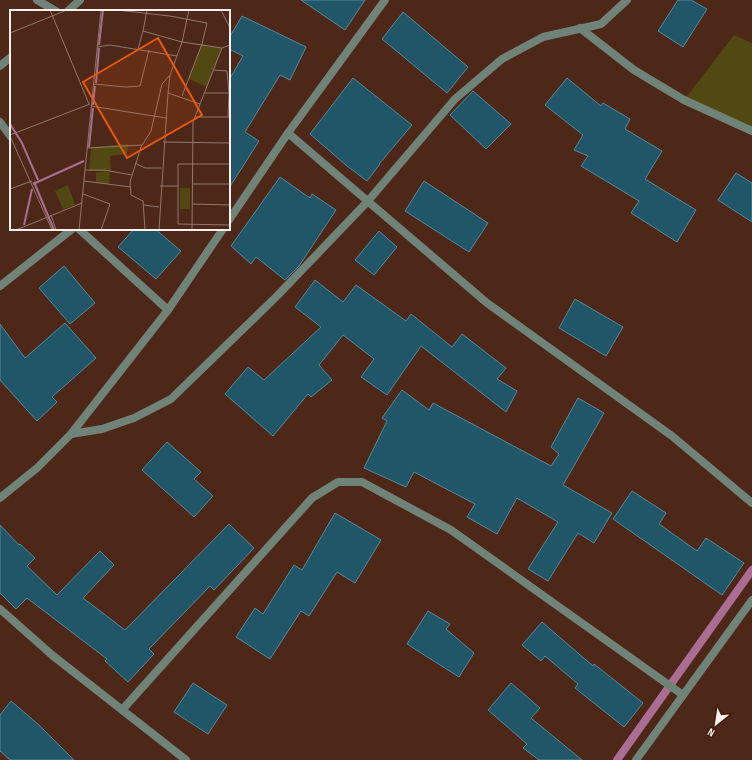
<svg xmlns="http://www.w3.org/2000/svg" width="752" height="760" font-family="'Sofia Sans Condensed',sans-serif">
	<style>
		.green { fill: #514911 }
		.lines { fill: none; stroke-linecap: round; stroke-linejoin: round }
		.stream { stroke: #aa6e94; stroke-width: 8 }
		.building { fill: #205667; stroke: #558a9c }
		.minor { stroke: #708378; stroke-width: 8 }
		.tertiary { stroke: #708378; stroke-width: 8 }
		.inset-river { fill: none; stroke: #aa6e94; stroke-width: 2 }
		.inset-road { fill: none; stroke: #93786d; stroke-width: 1 }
		.view { fill: #e8590c; fill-opacity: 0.15; stroke: #e8590c; stroke-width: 2 }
		.inset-edge { fill: none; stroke: #fcf1ed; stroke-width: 2 }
	</style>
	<rect width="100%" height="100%" fill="#4d2718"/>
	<polygon class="green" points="734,35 752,43 752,131 684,100"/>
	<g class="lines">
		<polyline class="stream" points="617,760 752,570"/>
	</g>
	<g class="building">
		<polygon points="301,0 365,0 345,30"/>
		<polygon points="678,0 691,0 707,9 683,47 658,31"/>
		<polygon points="403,12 468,67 447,93 382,39"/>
		<polygon points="242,16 306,47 290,80 280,75 245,132 259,141 229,188 229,80 243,56 229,49 229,38"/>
		<polygon points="353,78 412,125 379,164 380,164 367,181 347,166 310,134"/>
		<polygon points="567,78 601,106 603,103 630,119 625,129 662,151 645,179 696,210 677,242 631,213 639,201 581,166 588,156 574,150 583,135 545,105"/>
		<polygon points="473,91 511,124 486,149 450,115"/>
		<polygon points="736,173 752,183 752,222 718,200"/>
		<polygon points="280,177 310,198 312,194 336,210 299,266 285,280 256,257 251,264 231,246"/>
		<polygon points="424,181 488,223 469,252 405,211"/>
		<polygon points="134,229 155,229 181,251 156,279 118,247"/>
		<polygon points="379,231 397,247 374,275 355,260"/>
		<polygon points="64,266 95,303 70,324 39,288"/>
		<polygon points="315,280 343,302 356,285 406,321 411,314 452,347 462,334 506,368 497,379 517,391 506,412 421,346 387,395 361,377 374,359 343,335 319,365 332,380 311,397 308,394 273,436 225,394 248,367 264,380 321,327 295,307"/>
		<polygon points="575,299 623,327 606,356 559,328"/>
		<polygon points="65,323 96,358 52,397 57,402 37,421 0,380 0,324 25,358"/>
		<polygon points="402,390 429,410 433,403 551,466 559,454 551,447 578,398 604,413 563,485 612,513 594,543 578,533 548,581 528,569 558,522 517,498 497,534 467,517 475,504 414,472 406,487 364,468 387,421 382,418"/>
		<polygon points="167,442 201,472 194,479 213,496 194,517 142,470"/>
		<polygon points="632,491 666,513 659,524 697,551 706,538 744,563 722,595 613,519"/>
		<polygon points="335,513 381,540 355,583 337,572 309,616 301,611 270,659 236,637 255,608 263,614 294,565 302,570"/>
		<polygon points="229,524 254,548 214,590 210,586 149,649 154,654 128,682 105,661 107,659 27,598 16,609 0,593 0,525 19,545 20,544 35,558 27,566 57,595 100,551 114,565 83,598 125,630"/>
		<polygon points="428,611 450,624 446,629 474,653 459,677 407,644"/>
		<polygon points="542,622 593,666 594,664 643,703 624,727 575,688 578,684 545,656 541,661 522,645"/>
		<polygon points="193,683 227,705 208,734 174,712"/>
		<polygon points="511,683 540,708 531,718 582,760 539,760 523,748 527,744 488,710"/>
		<polygon points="11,701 40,726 74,760 10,760 0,751 0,715"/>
	</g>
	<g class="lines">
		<g class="minor">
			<polyline points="37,0 56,11"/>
			<polyline points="68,11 80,0"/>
			<polyline points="580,28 634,70 684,100 752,131"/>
			<polyline points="0,66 11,57"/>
			<polyline points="0,122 11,137"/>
			<polyline points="288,133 487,303 672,436 752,503"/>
			<polyline points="79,229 168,310"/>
			<polyline points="0,286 72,229"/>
			<polyline points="71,434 102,429 134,418 171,399 277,296 368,201 455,99 502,59 543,37 601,24 627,0"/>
			<polyline points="0,609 52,655 186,760"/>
			<polyline points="122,710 312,498 338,482 362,482 451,530 683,695"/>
			<polyline points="636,760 752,600"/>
		</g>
		<g class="tertiary">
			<polyline points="229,220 288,133 385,0"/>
			<polyline points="0,498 37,468 71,434 168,310 223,229"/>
		</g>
	</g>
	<g transform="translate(10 10)">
		<rect width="220" height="220" fill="#4d2718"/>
		<path d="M192 34 212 38 197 77 179 69ZM118 134 117 144 100 146 101 161H79L81 137ZM94 161 100 162 99 174 86 172V163ZM58 175 65 195 53 199 45 181ZM170 178H180V199H170Z" fill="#514911"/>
		<path class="inset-river" d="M89 35 93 0M86 73 89 38M83 95 85 76M0 114 12 133 28 170M79 137 83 98M24 172 44 220M23 174 74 151M14 215 22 179"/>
		<path class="inset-road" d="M40 0 79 94M107 0 160 6 197 13 192 34 172 86M137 0 133 21 172 32 212 38 220 35M211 0 220 18M0 23 57 0M87 37 100 35 167 46M128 39 133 21M204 60 217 61 219 83 218 107M84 74 116 77 130 76 139 40M158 83 190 94M195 83H219M81 96 156 108M185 107H219M0 125 80 94M0 126 42 220M153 132 220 133M77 138 132 135M125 153 135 158H151M220 154H168V214L220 215M75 160H94L122 165M74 171 121 177M183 174H220M150 176H168M0 179 22 171M73 184 100 194 91 220M183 194 220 195M134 195 149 197M41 205 46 220M6 220 72 193M69 220 91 0M135 220 133 191 121 185 120 172 131 137 141 121 152 74 160 65M149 220 158 83 160 65 172 32 179 0M182 220 183 112 212 38"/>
		<path class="view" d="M148 28 192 105 117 148 73 72Z"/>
		<rect width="220" height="220" class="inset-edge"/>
	</g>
	<g transform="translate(716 724) rotate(210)" stroke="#421d0e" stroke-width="3" paint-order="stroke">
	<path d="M0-3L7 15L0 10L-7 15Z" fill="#fcf1ed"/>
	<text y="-6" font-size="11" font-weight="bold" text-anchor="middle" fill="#fcf1ed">N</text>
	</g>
</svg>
